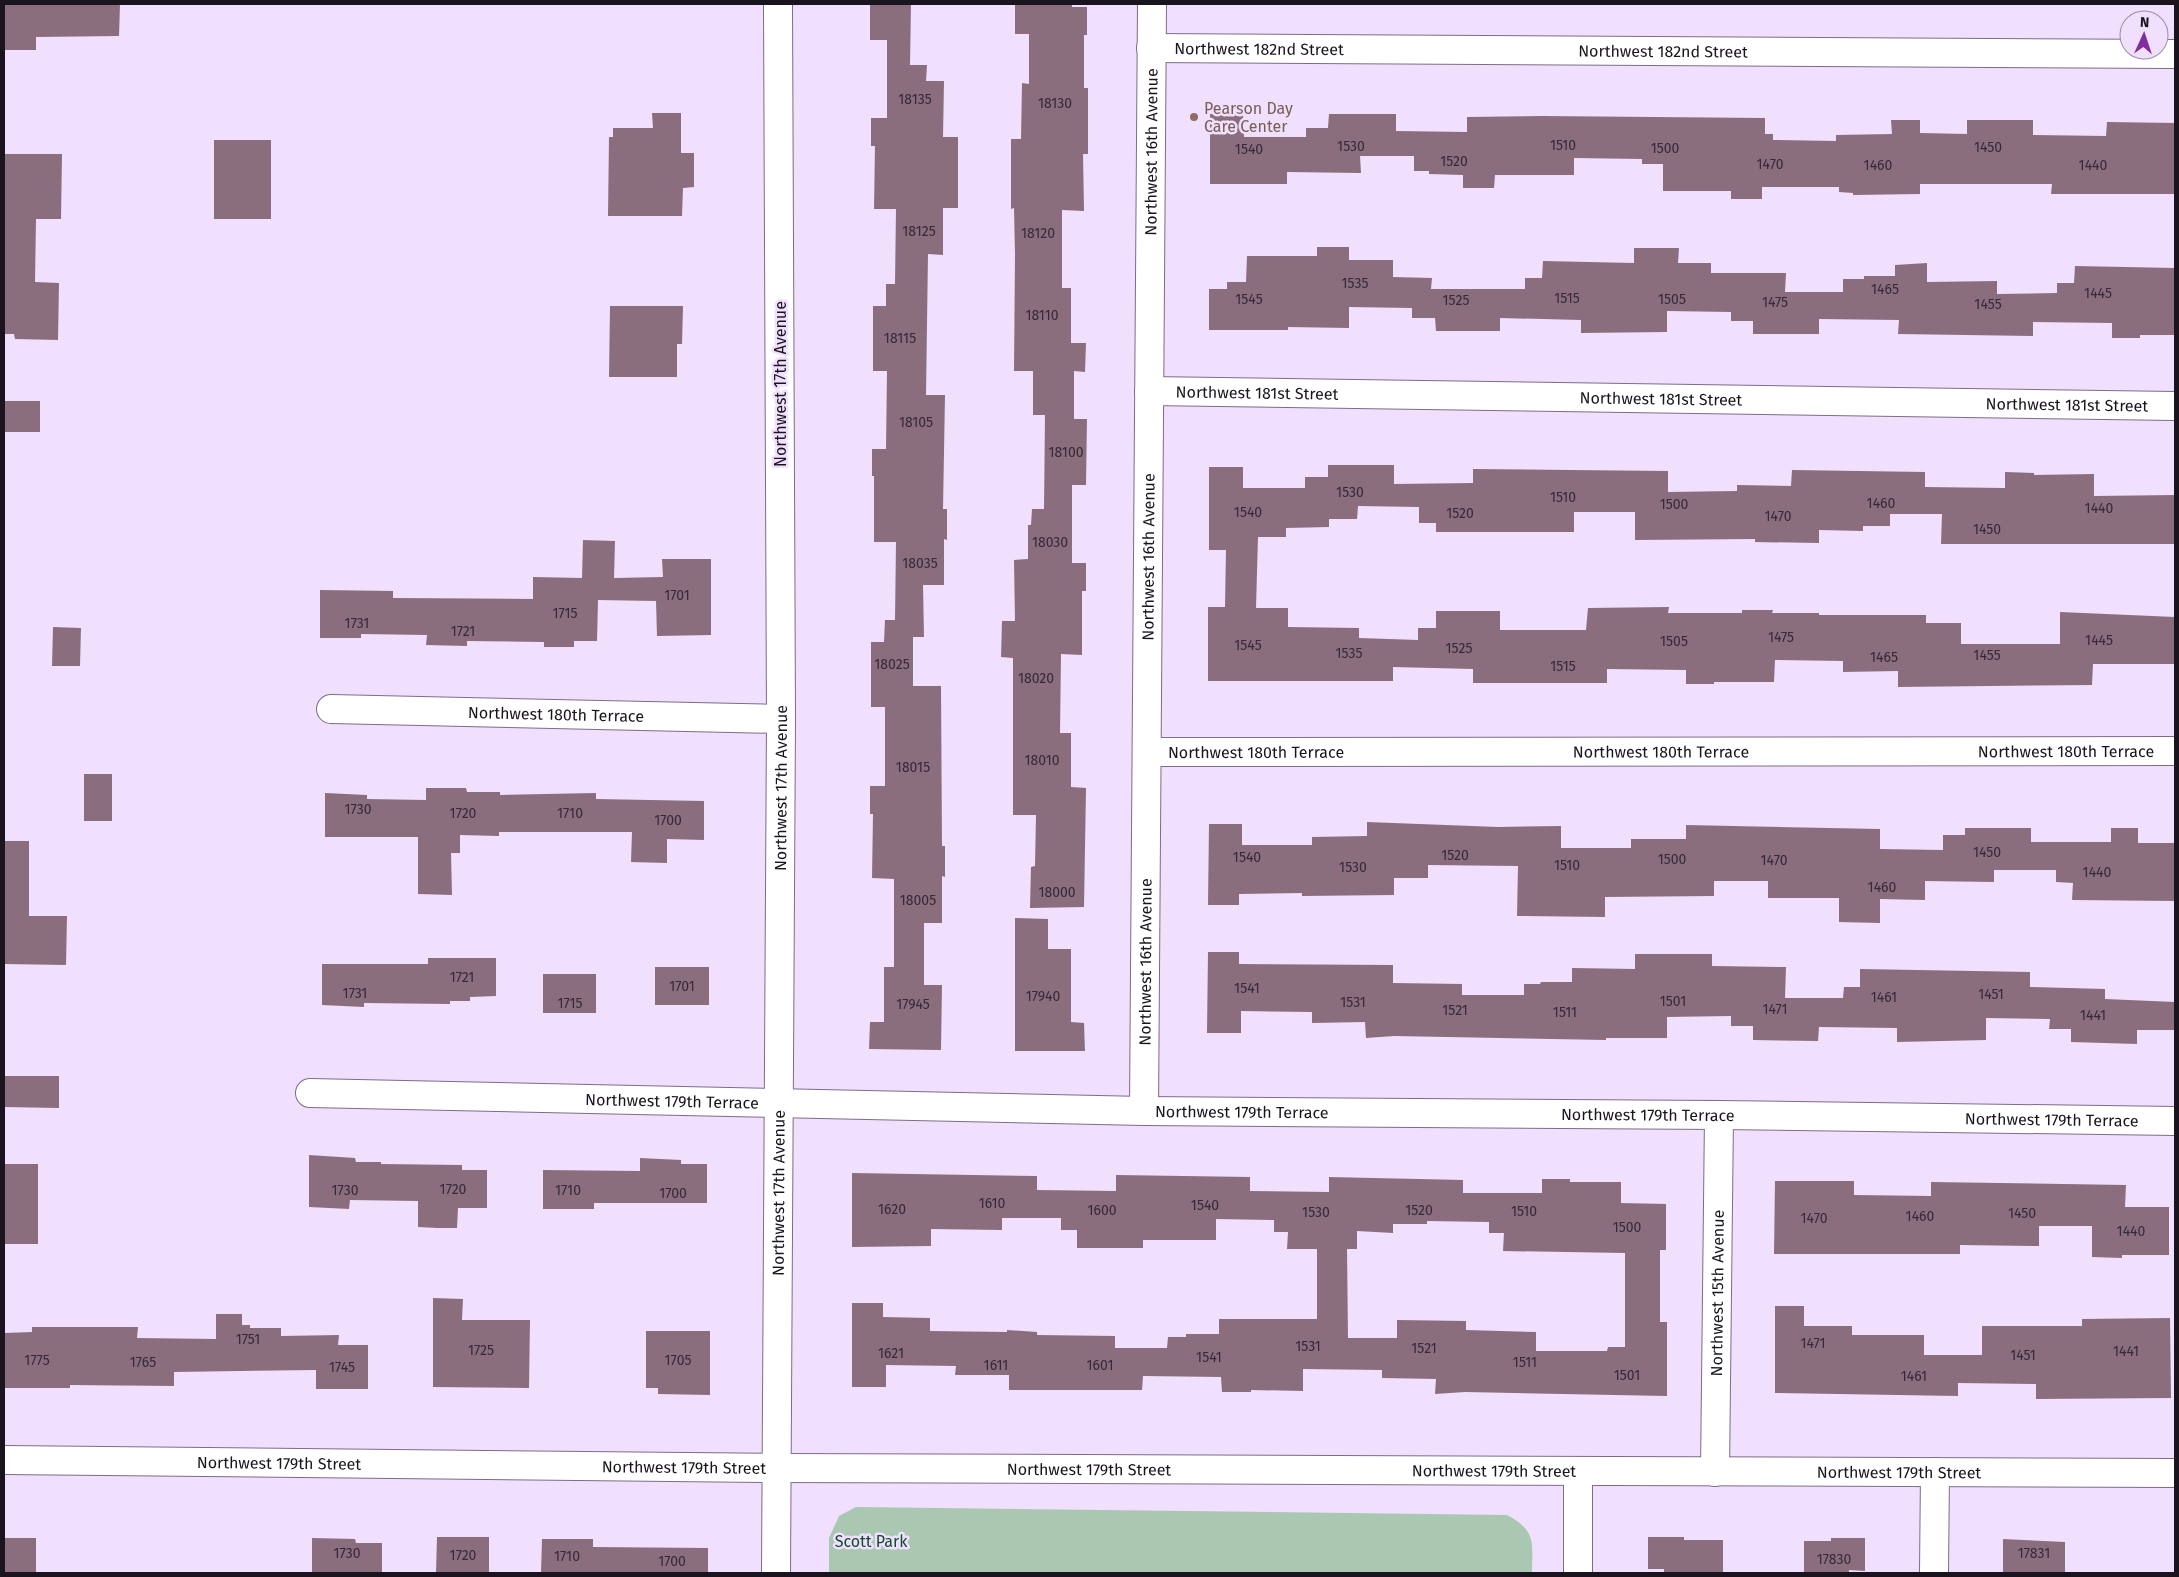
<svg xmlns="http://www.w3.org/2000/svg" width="2179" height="1577" font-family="'Fira Sans',sans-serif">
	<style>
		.green { fill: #aac7b2 }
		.building { fill: #8b6e7e; fill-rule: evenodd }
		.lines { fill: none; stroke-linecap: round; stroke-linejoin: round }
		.minor-casing { stroke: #7c6d87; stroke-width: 30 }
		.minor { stroke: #fff; stroke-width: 28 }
		.education-dot { fill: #8d6e63; stroke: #f0dffd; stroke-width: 2 }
		.labels { text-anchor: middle; stroke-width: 5; stroke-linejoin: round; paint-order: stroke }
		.number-label { font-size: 14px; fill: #362a36 }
		.street-label { font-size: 16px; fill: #1a141e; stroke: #f0dffd }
		.education-label { font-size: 16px; fill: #785e54; stroke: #f0dffd; text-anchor: start }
		.park-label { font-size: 16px; fill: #0f4c2a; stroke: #f0dffd }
	</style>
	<rect width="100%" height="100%" fill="#f0dffd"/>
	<path class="green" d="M856 1507 1507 1515C1537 1531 1532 1543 1532 1573H829V1538L839 1516Z"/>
	<g class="building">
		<polygon points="4,4 120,4 119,36 36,37 36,50 4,50"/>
		<polygon points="870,4 911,4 910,65 927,65 926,81 944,81 943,137 958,137 958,208 943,208 943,255 928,254 926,395 945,395 943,509 947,509 947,540 944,539 944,585 923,585 924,637 913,637 913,686 941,686 942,846 945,846 945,877 942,876 942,923 924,923 924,985 942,985 941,1050 869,1049 870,1022 884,1022 884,967 894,967 894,879 872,878 873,814 870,814 870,786 885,786 885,707 871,707 871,642 884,642 885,620 895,620 896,542 874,542 874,476 872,476 872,449 886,449 887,371 873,371 873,306 886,306 886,284 895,284 896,209 874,209 875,146 871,146 871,118 887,118 887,40 870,40"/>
		<polygon points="1015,4 1072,4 1072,7 1087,7 1087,35 1084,35 1084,88 1088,88 1088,154 1083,154 1084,211 1062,210 1062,288 1071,288 1071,343 1086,343 1085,372 1074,371 1074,419 1087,419 1086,485 1072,485 1072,563 1086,563 1086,591 1082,591 1082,655 1061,654 1060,733 1071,733 1071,787 1086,788 1084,907 1030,908 1031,867 1035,866 1036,815 1013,815 1013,658 1001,657 1002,621 1015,621 1014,560 1028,559 1028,525 1031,525 1032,509 1044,509 1045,415 1033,415 1033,371 1014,371 1015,255 1014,208 1011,209 1011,139 1021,139 1022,83 1029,84 1029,34 1015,34"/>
		<polygon points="652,113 681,113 681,153 694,153 694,187 683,188 682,216 608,216 609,137 613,137 613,128 653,128"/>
		<polygon points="1210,114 1243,114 1244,137 1306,137 1306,128 1328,128 1329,114 1396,114 1396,131 1467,132 1467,117 1542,116 1765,118 1765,134 1773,134 1773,140 1836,141 1836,135 1892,134 1891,120 1920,120 1920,133 1967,134 1967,120 2033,120 2033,135 2106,136 2107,122 2175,123 2175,194 2051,194 2052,184 1920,184 1920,194 1853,195 1853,193 1839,192 1839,187 1762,187 1762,199 1731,199 1731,191 1663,191 1663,164 1642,164 1642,159 1574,158 1574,175 1495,175 1494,188 1463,188 1463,175 1429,174 1429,171 1414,171 1414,156 1360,156 1361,173 1287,172 1287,184 1210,184"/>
		<rect x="214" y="140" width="57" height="79"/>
		<polygon points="4,154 62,154 61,219 36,219 35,282 59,283 58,340 15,339 14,334 4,334"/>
		<polygon points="1317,247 1349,247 1349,260 1393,260 1393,277 1432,278 1431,289 1525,289 1525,278 1542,278 1543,261 1634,263 1634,248 1679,248 1678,263 1711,263 1711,273 1786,273 1785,292 1843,292 1843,279 1864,279 1864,276 1895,276 1895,265 1927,263 1927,282 1997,281 1997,294 2057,293 2057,283 2074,283 2075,266 2175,268 2175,335 2140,335 2140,338 2112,338 2112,323 2033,322 2033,336 1898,334 1899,320 1819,319 1819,334 1753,334 1753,321 1731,321 1731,312 1667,311 1667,332 1581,333 1581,320 1500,318 1500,331 1436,331 1435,318 1412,318 1412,308 1349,307 1349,328 1288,327 1288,330 1209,330 1209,289 1227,289 1227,282 1246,282 1247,256 1317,256"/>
		<polygon points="610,306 683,306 682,344 677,344 677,377 609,377"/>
		<rect x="4" y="401" width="36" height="31"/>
		<polygon points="1328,465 1394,465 1394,484 1473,483 1473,469 1668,471 1668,492 1737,491 1737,485 1791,486 1792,470 1925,472 1925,487 2005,488 2005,472 2034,473 2034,475 2094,474 2094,496 2175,495 2175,544 1941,544 1942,514 1890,514 1890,526 1863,526 1863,531 1819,530 1819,543 1755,542 1755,539 1635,540 1635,512 1574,512 1574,532 1436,532 1436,523 1419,523 1419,507 1358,506 1357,519 1329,519 1329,527 1286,528 1286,537 1258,537 1256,608 1288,608 1288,627 1359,628 1359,638 1418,640 1418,628 1436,628 1436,611 1500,611 1500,630 1586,630 1588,608 1669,607 1668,613 1742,613 1742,610 1773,610 1772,613 1819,613 1819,615 1926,615 1926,623 1961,623 1961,644 2060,644 2060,612 2175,617 2175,664 2093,664 2092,685 1898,687 1898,671 1843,672 1843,661 1775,660 1774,682 1714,682 1714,684 1686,684 1686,670 1607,669 1607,683 1473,683 1473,669 1393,667 1393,681 1208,681 1208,607 1225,607 1226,550 1209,550 1209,467 1243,467 1243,488 1305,488 1305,477 1328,477"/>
		<polygon points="583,540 615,541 614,578 663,577 662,559 711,559 711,635 657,636 656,601 598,600 597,641 574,641 574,647 544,647 544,642 467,641 467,646 426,645 427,635 361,634 361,638 320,638 320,590 393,591 393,598 533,599 533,577 582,578"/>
		<polygon points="53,627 81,628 80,666 52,666"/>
		<rect x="84" y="774" width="28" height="47"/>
		<polygon points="426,788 466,788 467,792 500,792 500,795 596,793 596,799 704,801 704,840 667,839 667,863 631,862 632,832 499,832 499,836 460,835 460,853 451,853 452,895 418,894 418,837 325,837 325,793 367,795 367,799 426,800"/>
		<polygon points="1367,822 1498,827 1561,826 1561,848 1631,848 1631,839 1686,839 1686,825 1880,829 1880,849 1943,850 1943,835 1965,835 1965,828 2031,828 2031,842 2111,842 2111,828 2138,828 2138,843 2175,843 2175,901 2072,900 2073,883 2056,882 2056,870 1994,870 1994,882 1925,881 1925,900 1880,899 1880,923 1839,922 1839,898 1768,898 1768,881 1714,881 1714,896 1605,897 1605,917 1517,916 1518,866 1428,865 1428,878 1394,878 1394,895 1302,896 1302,893 1239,894 1239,905 1208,905 1209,824 1242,824 1242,845 1312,845 1312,837 1367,836"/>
		<polygon points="4,841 29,841 29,916 67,916 66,965 4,964"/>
		<polygon points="1015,918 1048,919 1048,949 1071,949 1071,1022 1084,1023 1085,1051 1015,1051"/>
		<polygon points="1208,952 1239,952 1239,964 1393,965 1393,983 1462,984 1462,995 1524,995 1524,984 1540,984 1541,982 1572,982 1572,968 1635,969 1635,954 1712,954 1712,966 1786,967 1785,998 1843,998 1844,987 1860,987 1860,969 2030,972 2030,987 2105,989 2105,999 2175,1002 2175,1030 2137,1030 2137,1044 2071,1042 2071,1029 2049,1029 2050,1019 1986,1018 1986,1040 1897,1042 1897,1028 1819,1027 1818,1041 1753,1040 1753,1026 1731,1026 1731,1016 1667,1017 1667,1038 1606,1038 1606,1040 1394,1036 1366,1038 1365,1022 1312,1023 1312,1012 1241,1011 1241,1033 1207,1033"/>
		<polygon points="428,958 496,958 496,996 470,997 470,1001 450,1001 450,1004 364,1003 364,1007 322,1005 322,964 428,964"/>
		<rect x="655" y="967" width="54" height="38"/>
		<rect x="543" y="974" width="53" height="39"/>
		<polygon points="4,1076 59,1076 59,1108 4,1107"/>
		<polygon points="309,1155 355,1158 356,1162 381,1162 381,1164 462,1165 462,1170 487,1170 487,1208 458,1208 457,1228 437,1228 418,1227 418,1201 350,1200 349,1209 309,1207"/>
		<polygon points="640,1158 681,1160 681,1164 707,1164 707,1203 594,1203 594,1209 543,1209 543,1170 640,1171"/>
		<rect x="4" y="1164" width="34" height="80"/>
		<path d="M852 1173 1037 1176V1190L1116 1191V1175L1250 1177V1191L1329 1192V1177L1463 1180V1193H1542V1179H1570V1182H1621V1203L1666 1204V1250H1660V1322H1667V1396L1465 1392 1435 1394 1436 1379 1382 1378V1370L1303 1369V1391L1251 1390V1392H1222L1221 1377 1143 1376 1142 1390H1009V1375H955L956 1366 886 1365V1387H852V1303H883V1317L930 1318V1331L1007 1332V1330L1037 1332V1335L1115 1336V1348H1167L1168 1337H1186V1334H1219V1319H1317V1249H1287L1288 1232H1274V1220L1216 1219V1240H1143V1248H1077V1230H1061V1218H1002V1230L931 1229V1246L852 1247ZM1427 1221 1489 1222V1233H1504L1503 1251 1625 1253V1347H1608L1607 1351H1536V1332L1466 1330V1321L1397 1320V1338H1348L1347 1249H1357V1231L1393 1233V1224H1427Z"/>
		<polygon points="1775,1181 1854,1181 1854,1195 1931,1196 1931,1182 2126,1185 2125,1207 2169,1207 2169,1255 2122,1255 2122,1258 2092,1257 2092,1226 2039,1226 2039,1246 1960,1245 1960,1254 1774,1254"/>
		<polygon points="433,1298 463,1299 462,1320 530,1320 529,1388 433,1387"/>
		<polygon points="1775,1306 1804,1306 1804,1326 1852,1326 1852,1335 1924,1335 1924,1355 1982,1355 1982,1326 2082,1326 2082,1319 2170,1318 2171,1398 2036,1399 2036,1384 1958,1383 1958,1396 1775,1393"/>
		<polygon points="216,1314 242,1314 242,1325 250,1325 250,1328 281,1328 281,1336 339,1335 338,1345 368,1345 368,1389 316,1389 316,1370 174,1372 174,1386 70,1385 70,1388 5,1388 4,1333 32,1332 32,1327 138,1327 137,1338 216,1339"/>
		<polygon points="646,1331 710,1331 710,1395 658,1394 658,1388 646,1388"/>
		<polygon points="437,1537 489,1537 489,1573 436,1573"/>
		<polygon points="1648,1537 1684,1537 1684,1540 1723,1540 1723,1573 1664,1573 1664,1569 1648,1569"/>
		<rect x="4" y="1538" width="32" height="35"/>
		<polygon points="312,1538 355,1539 356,1543 382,1543 382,1573 312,1573"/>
		<polygon points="1831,1538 1865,1538 1865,1571 1849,1570 1849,1573 1804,1573 1804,1541 1831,1541"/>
		<polygon points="542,1539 593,1539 593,1547 708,1548 708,1573 541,1573"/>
		<polygon points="2003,1539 2065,1542 2065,1573 2003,1572"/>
	</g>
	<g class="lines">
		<defs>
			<g id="minor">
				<path id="s1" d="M1151 48 2175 54"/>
				<path id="s2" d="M1149 391 2175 406"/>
				<path id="s3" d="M331 709 781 719"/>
				<path id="s4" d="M1147 752 2175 751"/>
				<path id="s5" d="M310 1093 1144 1111 1719 1115 2175 1121"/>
				<path id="s6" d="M1144 1111 1152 4"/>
				<path id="s7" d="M4 1460 776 1468 2175 1473"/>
				<polyline points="1578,1471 1578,1573"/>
				<path id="s8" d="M1715 1472 1719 1115"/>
				<path id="s9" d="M776 1573 781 719 778 4"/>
				<polyline points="1934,1573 1935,1472"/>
			</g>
		</defs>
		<use href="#minor" class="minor-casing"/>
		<use href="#minor" class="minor"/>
	</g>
	<circle class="education-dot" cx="1194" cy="117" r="5"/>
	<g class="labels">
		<g class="number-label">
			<text x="915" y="104">18135</text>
			<text x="1055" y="108">18130</text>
			<text x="1563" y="150">1510</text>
			<text x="1351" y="151">1530</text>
			<text x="1988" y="152">1450</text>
			<text x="1665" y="153">1500</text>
			<text x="1249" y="154">1540</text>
			<text x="1454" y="166">1520</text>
			<text x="1770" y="169">1470</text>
			<text x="1878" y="170">1460</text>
			<text x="2093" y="170">1440</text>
			<text x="919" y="236">18125</text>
			<text x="1038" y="238">18120</text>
			<text x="1355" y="288">1535</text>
			<text x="1885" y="294">1465</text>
			<text x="2098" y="298">1445</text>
			<text x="1567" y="303">1515</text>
			<text x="1249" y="304">1545</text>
			<text x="1672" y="304">1505</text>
			<text x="1456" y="305">1525</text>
			<text x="1775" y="307">1475</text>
			<text x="1988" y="309">1455</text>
			<text x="1042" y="320">18110</text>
			<text x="900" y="343">18115</text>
			<text x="916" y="427">18105</text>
			<text x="1066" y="457">18100</text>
			<text x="1350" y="497">1530</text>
			<text x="1563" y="502">1510</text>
			<text x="1881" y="508">1460</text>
			<text x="1674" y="509">1500</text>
			<text x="2099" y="513">1440</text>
			<text x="1248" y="517">1540</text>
			<text x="1460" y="518">1520</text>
			<text x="1778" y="521">1470</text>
			<text x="1987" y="534">1450</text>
			<text x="1050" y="547">18030</text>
			<text x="920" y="568">18035</text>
			<text x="677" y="600">1701</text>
			<text x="565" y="618">1715</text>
			<text x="357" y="628">1731</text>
			<text x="463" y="636">1721</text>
			<text x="1781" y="642">1475</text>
			<text x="2099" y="645">1445</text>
			<text x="1674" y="646">1505</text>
			<text x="1248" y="650">1545</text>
			<text x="1459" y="653">1525</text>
			<text x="1349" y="658">1535</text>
			<text x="1987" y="660">1455</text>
			<text x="1884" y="662">1465</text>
			<text x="892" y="669">18025</text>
			<text x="1563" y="671">1515</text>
			<text x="1036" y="683">18020</text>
			<text x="1042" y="765">18010</text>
			<text x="913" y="772">18015</text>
			<text x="358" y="814">1730</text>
			<text x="463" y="818">1720</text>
			<text x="570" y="818">1710</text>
			<text x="668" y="825">1700</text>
			<text x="1987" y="857">1450</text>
			<text x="1455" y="860">1520</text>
			<text x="1247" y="862">1540</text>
			<text x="1672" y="864">1500</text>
			<text x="1774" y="865">1470</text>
			<text x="1567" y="870">1510</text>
			<text x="1353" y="872">1530</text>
			<text x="2097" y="877">1440</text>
			<text x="1882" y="892">1460</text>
			<text x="1057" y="897">18000</text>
			<text x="918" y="905">18005</text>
			<text x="462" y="982">1721</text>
			<text x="682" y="991">1701</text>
			<text x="1247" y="993">1541</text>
			<text x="355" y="998">1731</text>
			<text x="1991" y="999">1451</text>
			<text x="1043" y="1001">17940</text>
			<text x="1884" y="1002">1461</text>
			<text x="1673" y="1006">1501</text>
			<text x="1353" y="1007">1531</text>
			<text x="570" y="1008">1715</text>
			<text x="913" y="1009">17945</text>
			<text x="1775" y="1014">1471</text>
			<text x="1455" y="1015">1521</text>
			<text x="1565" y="1017">1511</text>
			<text x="2093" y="1020">1441</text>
			<text x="453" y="1194">1720</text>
			<text x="345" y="1195">1730</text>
			<text x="568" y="1195">1710</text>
			<text x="673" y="1198">1700</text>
			<text x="992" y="1208">1610</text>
			<text x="1205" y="1210">1540</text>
			<text x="892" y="1214">1620</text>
			<text x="1102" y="1215">1600</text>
			<text x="1419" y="1215">1520</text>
			<text x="1524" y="1216">1510</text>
			<text x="1316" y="1217">1530</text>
			<text x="2022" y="1218">1450</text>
			<text x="1920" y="1221">1460</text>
			<text x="1814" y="1223">1470</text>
			<text x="1627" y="1232">1500</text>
			<text x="2131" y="1236">1440</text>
			<text x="248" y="1344">1751</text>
			<text x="1813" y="1348">1471</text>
			<text x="1308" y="1351">1531</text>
			<text x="1424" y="1353">1521</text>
			<text x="481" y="1355">1725</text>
			<text x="2126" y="1356">1441</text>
			<text x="891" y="1358">1621</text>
			<text x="2023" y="1360">1451</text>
			<text x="1209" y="1362">1541</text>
			<text x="37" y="1365">1775</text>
			<text x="678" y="1365">1705</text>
			<text x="143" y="1367">1765</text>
			<text x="1525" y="1367">1511</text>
			<text x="996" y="1370">1611</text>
			<text x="1100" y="1370">1601</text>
			<text x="342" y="1372">1745</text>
			<text x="1627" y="1380">1501</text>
			<text x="1914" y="1381">1461</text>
			<text x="347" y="1558">1730</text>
			<text x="2034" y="1558">17831</text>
			<text x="463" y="1560">1720</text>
			<text x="567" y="1561">1710</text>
			<text x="1834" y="1564">17830</text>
			<text x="672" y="1566">1700</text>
		</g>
		<g class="street-label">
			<text dy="6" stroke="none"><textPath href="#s1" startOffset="108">Northwest 182nd Street</textPath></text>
			<text dy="6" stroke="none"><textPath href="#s1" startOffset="512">Northwest 182nd Street</textPath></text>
			<text dy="6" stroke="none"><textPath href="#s6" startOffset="959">Northwest 16th Avenue</textPath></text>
			<text transform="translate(780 384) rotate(-90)" y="6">Northwest 17th Avenue</text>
			<text dy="6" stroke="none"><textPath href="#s2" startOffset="108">Northwest 181st Street</textPath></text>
			<text dy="6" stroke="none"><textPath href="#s2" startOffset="512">Northwest 181st Street</textPath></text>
			<text dy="6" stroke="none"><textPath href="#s2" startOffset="918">Northwest 181st Street</textPath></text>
			<text dy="6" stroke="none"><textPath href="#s6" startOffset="554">Northwest 16th Avenue</textPath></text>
			<text dy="6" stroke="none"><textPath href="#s3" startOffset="225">Northwest 180th Terrace</textPath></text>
			<text dy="6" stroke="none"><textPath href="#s4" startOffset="919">Northwest 180th Terrace</textPath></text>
			<text dy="6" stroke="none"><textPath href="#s4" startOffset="109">Northwest 180th Terrace</textPath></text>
			<text dy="6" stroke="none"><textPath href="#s4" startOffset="514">Northwest 180th Terrace</textPath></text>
			<text dy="6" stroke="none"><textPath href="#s9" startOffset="785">Northwest 17th Avenue</textPath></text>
			<text dy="6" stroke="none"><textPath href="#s6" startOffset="149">Northwest 16th Avenue</textPath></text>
			<text dy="6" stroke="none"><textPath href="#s5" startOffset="362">Northwest 179th Terrace</textPath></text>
			<text dy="6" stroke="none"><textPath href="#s5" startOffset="932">Northwest 179th Terrace</textPath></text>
			<text dy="6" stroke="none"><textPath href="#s5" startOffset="1338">Northwest 179th Terrace</textPath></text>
			<text dy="6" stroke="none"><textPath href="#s5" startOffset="1742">Northwest 179th Terrace</textPath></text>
			<text dy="6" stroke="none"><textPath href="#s9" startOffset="380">Northwest 17th Avenue</textPath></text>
			<text dy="6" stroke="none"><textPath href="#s8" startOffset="179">Northwest 15th Avenue</textPath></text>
			<text dy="6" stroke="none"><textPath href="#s7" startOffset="275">Northwest 179th Street</textPath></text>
			<text dy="6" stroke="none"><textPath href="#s7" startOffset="680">Northwest 179th Street</textPath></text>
			<text dy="6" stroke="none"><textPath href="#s7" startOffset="1085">Northwest 179th Street</textPath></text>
			<text dy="6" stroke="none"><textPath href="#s7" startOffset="1490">Northwest 179th Street</textPath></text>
			<text dy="6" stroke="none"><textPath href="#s7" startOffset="1895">Northwest 179th Street</textPath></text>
		</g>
		<g class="education-label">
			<text x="1204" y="114">Pearson Day<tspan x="1204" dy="18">Care Center</tspan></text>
		</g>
		<g class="park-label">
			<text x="871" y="1547">Scott Park</text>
		</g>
	</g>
	<rect width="2179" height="1577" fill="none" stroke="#1a141e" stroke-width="10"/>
	<g transform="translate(2144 35) rotate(3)"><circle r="24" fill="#f0dffd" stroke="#9a8ea4"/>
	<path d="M0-4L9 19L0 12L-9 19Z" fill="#822f9e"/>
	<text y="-8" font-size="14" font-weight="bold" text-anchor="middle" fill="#1a141e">N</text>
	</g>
</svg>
